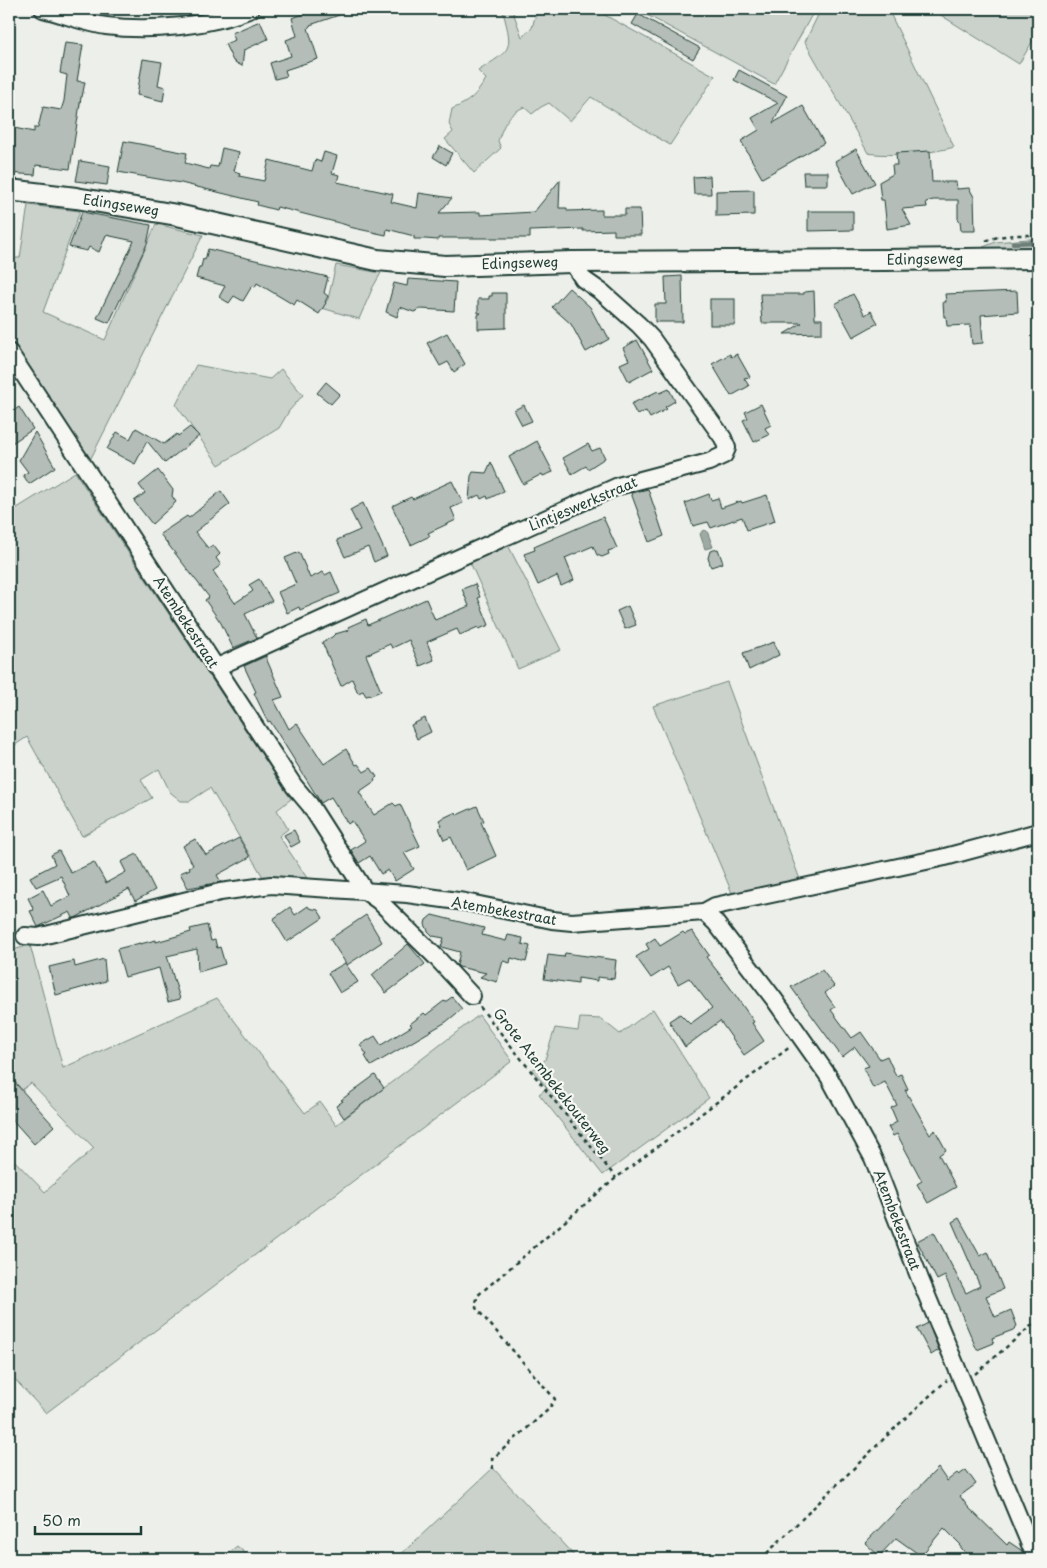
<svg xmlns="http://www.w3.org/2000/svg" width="1047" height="1568" font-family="'Playpen Sans',sans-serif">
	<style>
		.green { fill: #cbd2cc; stroke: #758880 }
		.water { fill: #9faaa4; stroke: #6c7e77 }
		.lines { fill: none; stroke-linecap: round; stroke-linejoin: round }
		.stream { stroke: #6c7e77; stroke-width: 4.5 }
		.building { fill: #b4bdb8; stroke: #1f3d34 }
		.minor-casing { stroke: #1f3d34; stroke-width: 20 }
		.major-casing { stroke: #1f3d34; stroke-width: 24 }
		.path { stroke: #1f3d34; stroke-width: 2.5; stroke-dasharray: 4 4; stroke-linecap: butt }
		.minor { stroke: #f6f6f2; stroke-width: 16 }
		.major { stroke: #f6f6f2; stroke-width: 20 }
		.labels { text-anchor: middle; stroke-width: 4.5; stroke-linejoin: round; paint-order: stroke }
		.street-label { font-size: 14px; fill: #1f3d34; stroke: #f6f6f2 }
	</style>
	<rect width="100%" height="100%" fill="#edefea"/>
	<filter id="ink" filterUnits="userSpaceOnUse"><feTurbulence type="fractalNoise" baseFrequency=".02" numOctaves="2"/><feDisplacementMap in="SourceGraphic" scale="10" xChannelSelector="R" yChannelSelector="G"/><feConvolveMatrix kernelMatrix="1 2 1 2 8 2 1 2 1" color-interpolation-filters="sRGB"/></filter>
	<g filter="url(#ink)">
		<g class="green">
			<path d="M512 9 522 37 532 28 535 17 541 9H594L715 76 670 145 591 97 570 121 549 103 541 107 532 114 524 107C507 115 504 124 498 141L501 148 474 173 445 139 453 132 449 124 452 109C469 102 476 96 486 79L478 71C511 49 514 52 503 12Z"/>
			<polygon points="636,9 815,9 774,84"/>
			<path d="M821 9H888L954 147C934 153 889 157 868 153L805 42Z"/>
			<polygon points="931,9 1038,9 1038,32 1019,64"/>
			<polygon points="1038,58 1038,126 1032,105 1034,71"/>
			<polygon points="28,205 80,211 43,312 105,340 156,224 203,235 88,464 9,341 9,258 20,258"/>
			<polygon points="1028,239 1038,239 1038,250 983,250 983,247 996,242"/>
			<polygon points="336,265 381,273 373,287 359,319 322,308 328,299"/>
			<polygon points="196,365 270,379 281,369 303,395 289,411 279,428 219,465 176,405"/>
			<polygon points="75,472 291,799 277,810 288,829 279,836 311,884 266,882 210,788 190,801 181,801 170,792 159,769 141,780 152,798 82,836 27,737 9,749 9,513"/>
			<polygon points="507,543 561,650 518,669 469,560"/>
			<polygon points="727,682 802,885 735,900 653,706"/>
			<polygon points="30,945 63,1068 217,998 305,1113 320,1102 336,1125 479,1015 512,1061 46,1413 9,1373 9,1155 45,1192 94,1148 31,1083 22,1090 9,1075 9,953 13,950"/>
			<polygon points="653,1009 709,1098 603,1175 539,1094 547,1088 532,1070 545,1060 555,1028 578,1031 580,1018 601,1019 620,1034"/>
			<polygon points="493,1468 577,1559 396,1559"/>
			<polygon points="237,1546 252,1559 221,1559"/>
		</g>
		<polygon class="water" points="703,530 707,531 713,547 705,549 700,534"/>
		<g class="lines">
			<polyline class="stream" points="1013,243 1038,242"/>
		</g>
		<g class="building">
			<polygon points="319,9 350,9 351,11 310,25 310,26 308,28 318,59 285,70 287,76 275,79 270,63 291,56 286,40 297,36 292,18"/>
			<polygon points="638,14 700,48 693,59 632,24"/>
			<polygon points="260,21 268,39 244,50 242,66 233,61 225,44 235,40 232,33"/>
			<polygon points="65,43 83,45 77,81 85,82 82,97 81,97 70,169 36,165 35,175 9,173 12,140 9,139 9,127 34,132 34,128 38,128 43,107 61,110 64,101 67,75 60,73"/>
			<polygon points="143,59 162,62 158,85 165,87 163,101 137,95"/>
			<polygon points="739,70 787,96 773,123 803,106 824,143 762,178 741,141 759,130 752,118 778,103 734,80"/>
			<polygon points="124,141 187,153 185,163 209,169 210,166 218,167 222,148 239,152 234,171 240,173 239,176 264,181 269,160 312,171 315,160 321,162 324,152 337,156 332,173 339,175 337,182 393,194 391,202 417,208 419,193 452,198 439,213 480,212 480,215 534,212 560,180 559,208 567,208 567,211 602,210 602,215 625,215 625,209 640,209 641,235 614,235 614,230 583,231 583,229 530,231 530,238 438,238 438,240 425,239 414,239 414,236 387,229 386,235 349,227 349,226 343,224 277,207 276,210 257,205 258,202 181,183 118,172"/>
			<polygon points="440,146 452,153 446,165 433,157"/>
			<polygon points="856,149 875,183 853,194 835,161"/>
			<polygon points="930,151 932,182 956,182 957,189 969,188 974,197 975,231 961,231 960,221 958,219 958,200 933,200 926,202 927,207 902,209 911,225 887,229 884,200 881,200 879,182 893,174 892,165 897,165 896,153"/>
			<polygon points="80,161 110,166 107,185 76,181"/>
			<polygon points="803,172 828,172 828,185 804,185"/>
			<polygon points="710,176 711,194 694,194 693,177"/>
			<polygon points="754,190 754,215 716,216 716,191"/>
			<polygon points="808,211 853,211 853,230 808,231"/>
			<polygon points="82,212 151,225 147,244 109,323 97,318 134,241 106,235 99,252 89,247 87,251 69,247"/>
			<polygon points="208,249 328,277 324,293 328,296 325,302 326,303 319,314 297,300 294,305 257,283 255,287 252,286 243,301 234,296 229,303 219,297 225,286 196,278 199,267 201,267 203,259 205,260"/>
			<polygon points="682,276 683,322 655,322 655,304 666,304 665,277"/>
			<polygon points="408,279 456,282 454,311 421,309 414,312 400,307 397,317 386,312 394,283 407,286"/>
			<polygon points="569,288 590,307 602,330 604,329 609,339 586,352 571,324 552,307"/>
			<polygon points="814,291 815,319 822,319 822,333 784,334 802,323 762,323 760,294 804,294 804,292"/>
			<polygon points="1017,291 1018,312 981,315 983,343 972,344 970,325 947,326 946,316 944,317 943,302 946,302 945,294"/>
			<polygon points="492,293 506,293 506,328 478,329 478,315 481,313 478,313 478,299 489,299 489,296 492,296"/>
			<polygon points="853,294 865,315 871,311 878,323 853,337 835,304"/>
			<rect x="710" y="299" width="25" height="26"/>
			<polygon points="447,333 465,364 454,372 448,362 440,366 427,343"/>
			<polygon points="637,340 653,369 629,382 620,364 629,360 623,348"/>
			<polygon points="730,354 731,357 737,354 750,377 744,378 749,386 731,396 712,364"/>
			<polygon points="326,382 340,394 331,404 317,393"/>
			<polygon points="669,389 675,401 665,407 667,409 650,418 646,411 637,415 631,404 658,391 660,393"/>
			<polygon points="761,404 771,425 765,428 769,435 754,442 743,420 748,418 745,412"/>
			<polygon points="524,405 532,421 522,425 514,410"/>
			<polygon points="19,407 33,429 9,445 9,414"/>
			<polygon points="190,427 199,436 165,463 147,441 135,464 107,449 117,432 130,439 136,428 164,444 177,434 178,436"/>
			<polygon points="35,432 55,467 29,484 23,475 28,472 19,460"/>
			<polygon points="537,441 553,472 543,476 542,474 523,484 509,457"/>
			<polygon points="588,444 592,451 600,448 605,458 588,469 586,466 572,474 563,458"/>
			<polygon points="491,462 504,491 488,499 487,496 481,499 479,495 469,500 471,476 473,472 486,473"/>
			<polygon points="158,470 173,490 172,496 176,502 152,524 134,501 145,493 139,485"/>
			<polygon points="452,481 463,503 451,508 456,520 428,533 430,536 411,545 392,506 411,497 413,499"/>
			<polygon points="648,489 664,536 649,542 631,493"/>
			<polygon points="221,491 230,504 195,532 208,548 213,545 220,554 216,558 221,565 213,571 235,603 253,591 249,585 259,579 272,601 245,614 257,638 233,648 221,623 205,600 209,597 160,534 187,516 189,518"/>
			<polygon points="709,494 711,500 718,498 721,508 741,501 742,503 767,495 775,521 747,530 742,517 711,528 708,522 693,526 685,503"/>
			<polygon points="363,503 387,556 374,562 368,547 345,557 337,540 360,530 350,510"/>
			<polygon points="603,517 617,548 608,551 609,554 602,557 597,555 593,546 565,558 574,580 561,586 557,576 538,585 524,554 535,550 534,547"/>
			<polygon points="718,549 723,563 711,567 708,558 710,551"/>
			<polygon points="299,552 310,578 323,572 325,575 331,572 340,593 300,610 299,607 287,613 278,592 296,584 285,558"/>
			<polygon points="475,584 480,597 478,598 489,625 479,629 478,627 460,635 457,629 427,642 434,660 420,666 409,640 392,648 390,644 366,655 381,691 371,695 366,696 363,691 358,693 352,679 341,686 322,642 332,637 335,634 349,630 348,627 366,619 368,625 426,599 435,620 469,606 462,589"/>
			<polygon points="628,606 636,625 625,629 617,611"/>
			<polygon points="774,642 779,655 749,670 743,653"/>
			<polygon points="266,656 266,658 283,697 274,700 289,729 297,723 324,764 346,749 356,765 358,764 364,772 371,768 377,777 374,779 375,781 359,792 374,815 393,803 396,806 400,804 420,846 404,853 414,869 395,881 388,870 381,874 370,856 359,863 351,850 365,841 352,821 348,824 331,797 321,803 270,721 268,722 254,693 256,692 244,666"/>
			<polygon points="425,718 431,732 417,739 411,725"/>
			<polygon points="477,806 484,821 481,822 496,856 466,870 451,837 444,840 439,828 442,826 439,820 456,812 457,815"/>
			<polygon points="294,830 300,842 291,847 284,835"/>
			<polygon points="239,838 250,857 217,875 221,882 188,888 180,873 190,869 189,867 193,865 183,846 195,839 206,855"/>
			<polygon points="59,851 71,873 94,862 106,883 126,872 121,862 137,854 155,890 135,901 129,889 75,918 73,918 70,912 38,927 30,911 34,910 28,898 43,890 51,906 70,896 61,876 36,887 30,877 55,864 51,855"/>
			<polygon points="308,906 309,908 318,910 323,918 287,942 273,919 290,907 295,915"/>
			<polygon points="366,915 382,942 347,965 330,939"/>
			<polygon points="432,915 484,928 482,935 506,941 508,935 523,938 522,944 530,946 526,962 511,958 510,963 503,961 497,982 480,977 486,973 459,967 457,965 460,952 441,947 444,938 433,936 428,931 425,924 426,920"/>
			<polygon points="207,925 211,941 215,940 217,948 220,947 225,964 198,972 197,949 167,956 180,999 168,1002 159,968 125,977 117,949 140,943 140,944 156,940 156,942 191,932 190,929"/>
			<polygon points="692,931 709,955 706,957 729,986 754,1022 752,1023 764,1041 744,1055 720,1021 685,1047 669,1021 680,1014 690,1024 712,1008 689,978 678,984 668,967 651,978 636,957 649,949 646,944 655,938 660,946 683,932 685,934"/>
			<polygon points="408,944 425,964 386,993 372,975"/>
			<polygon points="565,953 616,960 614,979 597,977 597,981 578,978 578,984 544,979 548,955 564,957"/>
			<polygon points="104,959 106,981 56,995 49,967 74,961 75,967"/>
			<polygon points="345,963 358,982 340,993 328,973"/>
			<polygon points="822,970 834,986 825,993 835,1007 831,1010 852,1038 861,1032 880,1059 887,1056 896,1076 901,1074 908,1089 905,1090 930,1134 935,1130 946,1150 939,1155 956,1187 928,1203 917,1184 922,1181 897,1134 893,1136 888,1127 897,1122 891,1108 897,1105 885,1082 873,1088 863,1068 869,1066 855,1047 842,1057 791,987"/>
			<polygon points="452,997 462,1009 446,1022 371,1066 365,1056 367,1055 360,1045 375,1036 381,1045 412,1026 410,1024 424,1013 426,1015 444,1001 445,1002"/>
			<polygon points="375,1075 384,1088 344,1118 336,1106 343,1101 341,1100"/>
			<polygon points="9,1076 54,1126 34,1144 9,1116"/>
			<polygon points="959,1218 980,1256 988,1252 1003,1289 986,1296 995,1317 1011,1310 1017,1326 1013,1330 992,1338 994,1343 977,1350 945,1276 937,1280 917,1241 934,1232 966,1293 980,1286 952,1222"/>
			<polygon points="928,1323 939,1350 931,1355 917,1329"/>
			<polygon points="938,1468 947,1481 957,1473 959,1475 966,1470 976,1484 960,1496 968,1507 1007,1545 1009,1542 1021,1550 1023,1554 1020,1559 970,1559 959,1545 960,1544 944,1528 921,1556 896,1538 879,1556 865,1543"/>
		</g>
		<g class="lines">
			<defs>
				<g id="minor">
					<path d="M43 9C64 14 85 23 106 26 150 32 210 26 251 9"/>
					<polyline points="9,352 294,786 310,805 365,891 379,901 436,957 472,996"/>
					<polyline points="215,668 618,486 709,462 724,455 727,448 723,438 652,339 639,325 603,293 583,279 572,262"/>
					<polyline points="704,912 715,922 774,999 829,1077 873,1158 920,1279 1036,1559"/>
					<polyline points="25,936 38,937 220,892 271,885 407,894 465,902 552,920 572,922 704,912 715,906 945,857 1038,832"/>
				</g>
				<polyline id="major" points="9,190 76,198 177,215 377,260 445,266 572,262 885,260 1038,258"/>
			</defs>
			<use href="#minor" class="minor-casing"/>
			<use href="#major" class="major-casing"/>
			<g class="path">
				<path d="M986 241C1001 234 1021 235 1038 235"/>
				<polyline points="480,1007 616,1178"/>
				<polyline points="975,1374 1038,1320"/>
				<polyline points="493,1469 492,1459 549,1409 555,1399 476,1308 477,1296 616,1178 790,1047"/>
				<polyline points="761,1559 899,1424 947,1380"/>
			</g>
			<use href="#minor" class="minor"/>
			<use href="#major" class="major"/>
		</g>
	</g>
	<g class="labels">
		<g class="street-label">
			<text transform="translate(121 205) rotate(9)" y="5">Edingseweg</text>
			<text transform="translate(925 259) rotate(-1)" y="5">Edingseweg</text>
			<text transform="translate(520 263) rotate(-2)" y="5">Edingseweg</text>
			<text transform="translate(583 504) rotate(-23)" y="5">Lintjeswerkstraat</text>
			<text transform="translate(186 622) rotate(57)" y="5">Atembekestraat</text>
			<text transform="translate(504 911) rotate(10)" y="5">Atembekestraat</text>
			<text transform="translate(552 1081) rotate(52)" y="5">Grote Atembekekouterweg</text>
			<text transform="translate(897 1220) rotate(69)" y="5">Atembekestraat</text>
		</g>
	</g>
	<rect width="1047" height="1568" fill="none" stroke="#f6f6f2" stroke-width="30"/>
	<rect x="15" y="15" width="1017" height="1538" fill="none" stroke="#1f3d34" stroke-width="2" filter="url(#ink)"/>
	<path d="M35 1526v8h106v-8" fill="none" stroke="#1f3d34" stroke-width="2.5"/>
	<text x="42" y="1526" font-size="15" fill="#1f3d34" stroke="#f6f6f2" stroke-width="4" paint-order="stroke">50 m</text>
</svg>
